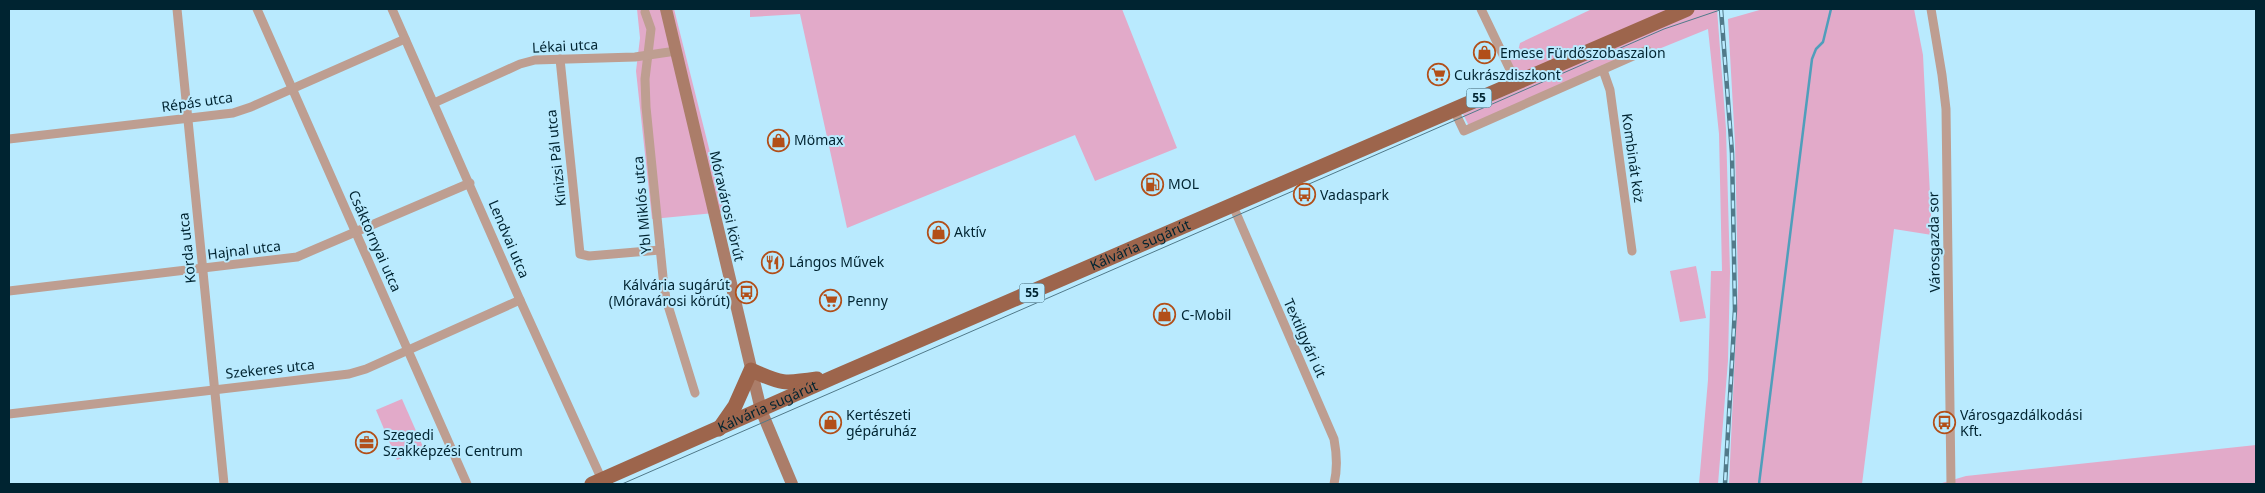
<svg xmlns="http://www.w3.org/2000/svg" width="2265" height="493" font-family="'Noto Sans',sans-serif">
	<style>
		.green { fill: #e2aac9 }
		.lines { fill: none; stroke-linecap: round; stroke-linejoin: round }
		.stream { stroke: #509ebb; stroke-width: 2.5 }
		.street { stroke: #be9e91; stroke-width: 9 }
		.secondary { stroke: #ab7d69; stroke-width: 12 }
		.primary { stroke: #9d654c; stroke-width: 15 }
		.tram { stroke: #517a8a; stroke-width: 1 }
		.rail-casing { stroke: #517a8a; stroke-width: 4.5 }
		.rail { stroke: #b9eafe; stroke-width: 2.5; stroke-dasharray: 8; stroke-linecap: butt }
		.labels { text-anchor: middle; stroke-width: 4; stroke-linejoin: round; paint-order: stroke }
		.shield { fill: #b9eafe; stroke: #385f6e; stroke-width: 1 }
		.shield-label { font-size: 12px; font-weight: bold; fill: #002431 }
		.street-label { font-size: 14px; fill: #002431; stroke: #b9eafe }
		.poi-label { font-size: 14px; fill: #002431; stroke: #b9eafe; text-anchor: start }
	</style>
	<rect width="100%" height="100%" fill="#b9eafe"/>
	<g class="green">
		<polygon points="637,9 674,9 725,212 652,219 636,71 640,38"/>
		<polygon points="750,9 1122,9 1177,148 1095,181 1075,135 847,228 800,14 750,17"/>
		<polygon points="1592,9 1717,9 1726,129 1730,272 1728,361 1718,484 1699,484 1708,380 1711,271 1722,271 1719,134 1708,29 1469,126 1463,114 1523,88 1505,50 1518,51 1520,43"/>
		<polygon points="1763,9 1914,9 1923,55 1932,235 1894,229 1862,484 1942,483 1966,476 2256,445 2256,484 1729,484 1738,285 1735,143 1728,19"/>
		<polygon points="1696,266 1706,318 1680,322 1670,271"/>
		<polygon points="402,399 424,449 397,460 376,410"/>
	</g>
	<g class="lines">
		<polyline class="stream" points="1759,484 1812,59 1816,49 1823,42 1831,9"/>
		<g class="street">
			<polyline points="177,9 224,484"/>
			<polyline points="257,9 467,484"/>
			<polyline points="392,9 520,300 602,480"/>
			<polyline points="1481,9 1516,82"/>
			<polyline points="1931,9 1942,75 1946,109 1951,484"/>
			<polyline points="645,12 651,29 645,79 646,107 663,277 666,299 695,393"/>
			<polyline points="560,59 580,254 589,256 660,250"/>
			<polyline points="1603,70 1610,90 1632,251"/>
			<polyline points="434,103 520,64 535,60 635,57 676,51"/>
			<polyline points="1454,110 1464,131 1647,50"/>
			<polyline points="9,139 233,113 251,107 405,39"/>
			<path d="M1233 206 1334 439C1337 455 1338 468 1334 484"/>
			<polyline points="9,291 297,257 470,183"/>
			<polyline points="9,414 349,374 366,369 520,300"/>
		</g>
		<polyline class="secondary" points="666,9 761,410 792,484"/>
		<g class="primary">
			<path d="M719 429 735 406 751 370C782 384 784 384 817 379"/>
			<path id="s1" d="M592 484 834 377 1687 9"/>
		</g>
		<polyline class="tram" points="622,484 1664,29 1723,9"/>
		<defs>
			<polyline id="rail" points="1721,9 1732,153 1735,309 1725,484"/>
		</defs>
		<use href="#rail" class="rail-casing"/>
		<use href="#rail" class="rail"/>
	</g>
	<defs>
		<symbol id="shop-ring" viewBox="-11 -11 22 22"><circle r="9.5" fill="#b9eafe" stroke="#b24f19" stroke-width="1.5"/><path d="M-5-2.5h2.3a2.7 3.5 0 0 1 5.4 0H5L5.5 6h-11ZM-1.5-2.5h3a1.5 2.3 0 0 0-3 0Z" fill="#b24f19"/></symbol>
		<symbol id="supermarket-ring" viewBox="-11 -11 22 22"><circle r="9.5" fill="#b9eafe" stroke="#b24f19" stroke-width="1.5"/><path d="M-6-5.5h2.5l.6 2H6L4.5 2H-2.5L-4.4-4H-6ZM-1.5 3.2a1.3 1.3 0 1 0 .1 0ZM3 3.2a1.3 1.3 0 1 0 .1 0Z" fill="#b24f19"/></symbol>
		<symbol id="fuel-ring" viewBox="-11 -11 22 22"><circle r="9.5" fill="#b9eafe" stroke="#b24f19" stroke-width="1.5"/><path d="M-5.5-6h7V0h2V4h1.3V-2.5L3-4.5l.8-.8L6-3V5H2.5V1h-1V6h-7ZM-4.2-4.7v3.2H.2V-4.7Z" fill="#b24f19"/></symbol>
		<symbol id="bus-ring" viewBox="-11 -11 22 22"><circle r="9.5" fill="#b9eafe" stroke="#b24f19" stroke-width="1.5"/><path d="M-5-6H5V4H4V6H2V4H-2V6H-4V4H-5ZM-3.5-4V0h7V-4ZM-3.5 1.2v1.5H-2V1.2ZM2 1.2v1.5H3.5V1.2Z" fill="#b24f19"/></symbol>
		<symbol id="restaurant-ring" viewBox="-11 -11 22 22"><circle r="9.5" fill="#b9eafe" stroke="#b24f19" stroke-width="1.5"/><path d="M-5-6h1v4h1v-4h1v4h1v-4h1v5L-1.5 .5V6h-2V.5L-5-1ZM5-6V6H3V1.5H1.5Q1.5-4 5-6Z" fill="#b24f19"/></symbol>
		<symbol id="office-ring" viewBox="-11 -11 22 22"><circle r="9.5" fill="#b9eafe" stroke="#b24f19" stroke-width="1.5"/><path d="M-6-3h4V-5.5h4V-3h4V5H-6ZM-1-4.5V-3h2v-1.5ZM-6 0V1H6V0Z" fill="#b24f19"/></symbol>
	</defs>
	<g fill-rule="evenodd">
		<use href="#shop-ring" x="1472" y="40" width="25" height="25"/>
		<use href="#supermarket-ring" x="1426" y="62" width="25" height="25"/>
		<use href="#shop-ring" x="766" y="128" width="25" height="25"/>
		<use href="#fuel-ring" x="1140" y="172" width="25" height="25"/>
		<use href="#bus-ring" x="1292" y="182" width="25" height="25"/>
		<use href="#shop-ring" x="926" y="220" width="25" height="25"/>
		<use href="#restaurant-ring" x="760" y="250" width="25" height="25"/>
		<use href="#bus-ring" x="734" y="280" width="25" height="25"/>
		<use href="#supermarket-ring" x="818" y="288" width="25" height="25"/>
		<use href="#shop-ring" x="1152" y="302" width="25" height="25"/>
		<use href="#shop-ring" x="818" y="410" width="25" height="25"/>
		<use href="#bus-ring" x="1932" y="410" width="25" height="25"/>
		<use href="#office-ring" x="354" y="430" width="25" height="25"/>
	</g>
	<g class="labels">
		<g class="shield">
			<rect x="1466.5" y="88.5" width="25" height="19" rx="4"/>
			<rect x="1019.5" y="283.5" width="25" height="19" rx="4"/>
		</g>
		<g class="shield-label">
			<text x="1479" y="102">55</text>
			<text x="1032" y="297">55</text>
		</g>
		<g class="street-label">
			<text transform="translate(565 46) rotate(-3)" y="5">Lékai utca</text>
			<text transform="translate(197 102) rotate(-8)" y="5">Répás utca</text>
			<text transform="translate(556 158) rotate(-96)" y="5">Kinizsi Pál utca</text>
			<text transform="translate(1633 158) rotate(82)" y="5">Kombinát köz</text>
			<text transform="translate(642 205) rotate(-95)" y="5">Ybl Miklós utca</text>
			<text transform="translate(727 206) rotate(77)" y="5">Móravárosi körút</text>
			<text transform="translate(509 239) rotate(67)" y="5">Lendvai utca</text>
			<text transform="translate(375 241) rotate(66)" y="5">Csáktornyai utca</text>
			<text transform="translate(1934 242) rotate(-91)" y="5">Városgazda sor</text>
			<text dy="5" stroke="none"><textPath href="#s1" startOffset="598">Kálvária sugárút</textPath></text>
			<text transform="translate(187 248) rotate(-96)" y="5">Korda utca</text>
			<text transform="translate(244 250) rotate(-7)" y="5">Hajnal utca</text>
			<text transform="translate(1305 338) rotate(66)" y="5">Textilgyári út</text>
			<text transform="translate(270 369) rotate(-6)" y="5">Szekeres utca</text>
			<text dy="5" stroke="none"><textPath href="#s1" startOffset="192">Kálvária sugárút</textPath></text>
		</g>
		<g class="poi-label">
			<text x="1500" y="58">Emese Fürdőszobaszalon</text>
			<text x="1454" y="80">Cukrászdiszkont</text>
			<text x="794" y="145">Mömax</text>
			<text x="1168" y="189">MOL</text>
			<text x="1320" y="200">Vadaspark</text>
			<text x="954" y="237">Aktív</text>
			<text x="789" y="267">Lángos Művek</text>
			<text x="730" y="290" text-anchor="end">Kálvária sugárút<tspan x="730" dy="16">(Móravárosi körút)</tspan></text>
			<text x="847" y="306">Penny</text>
			<text x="1181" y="320">C-Mobil</text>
			<text x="846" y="420">Kertészeti<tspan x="846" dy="16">gépáruház</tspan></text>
			<text x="1960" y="420">Városgazdálkodási<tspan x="1960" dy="16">Kft.</tspan></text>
			<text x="383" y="440">Szegedi<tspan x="383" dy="16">Szakképzési Centrum</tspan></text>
		</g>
	</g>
	<rect width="2265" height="493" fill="none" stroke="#002431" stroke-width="20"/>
</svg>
